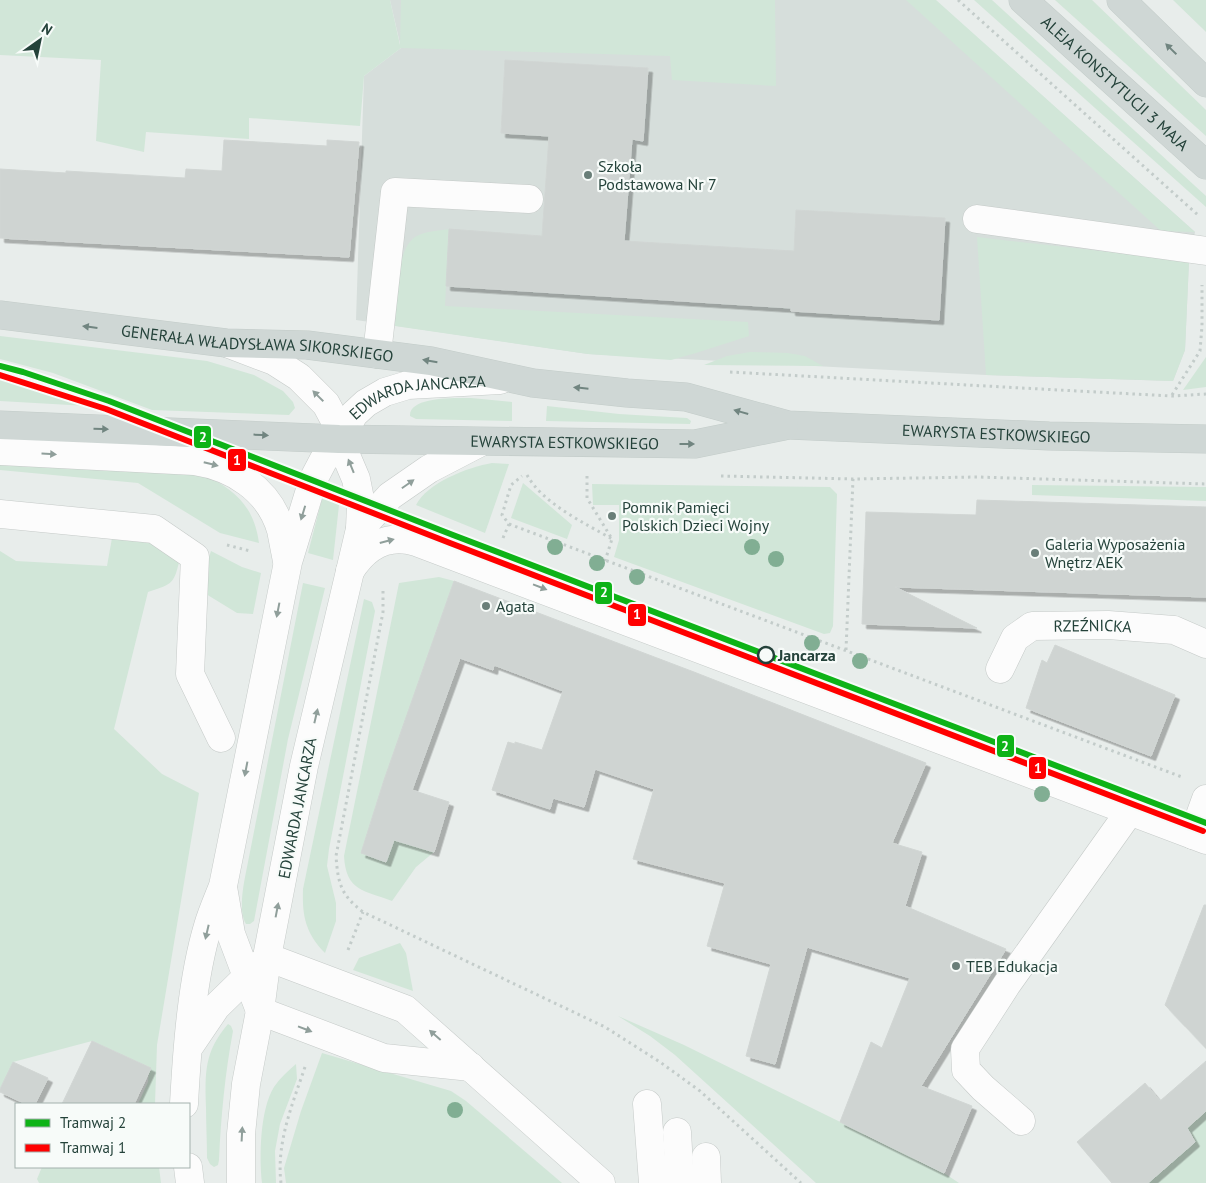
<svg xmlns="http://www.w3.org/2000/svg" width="1206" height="1183" font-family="'PT Sans',sans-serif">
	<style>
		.built { fill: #d6dedb }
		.green { fill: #d1e6d8 }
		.building { fill: #cfd4d2; stroke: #d1d6d4; filter: url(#shadow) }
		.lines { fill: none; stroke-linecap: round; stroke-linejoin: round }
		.minor-casing { stroke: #c5cac8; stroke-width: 29 }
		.major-casing { stroke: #c3ccc9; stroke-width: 29 }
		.path { stroke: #c3ccca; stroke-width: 3; stroke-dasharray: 2.5 4; stroke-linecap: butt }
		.minor { stroke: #fcfcfc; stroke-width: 28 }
		.major { stroke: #cfd7d5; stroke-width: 28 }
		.tram-1-casing { stroke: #f7fbf9; stroke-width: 10 }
		.tram-2-casing { stroke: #f7fbf9; stroke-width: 10 }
		.tram-1 { stroke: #0eb317; stroke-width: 6 }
		.tram-2 { stroke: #f00; stroke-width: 6 }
		.tree { fill: #81ae93 }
		.oneway { fill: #718580 }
		.oneway2 { fill: #909f9b }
		.poi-dot { fill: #697e78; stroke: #f7fbf9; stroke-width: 2 }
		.stop-dot { fill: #f7fbf9; stroke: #24423a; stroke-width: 2.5 }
		.labels { text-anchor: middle; stroke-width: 4.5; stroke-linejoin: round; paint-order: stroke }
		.street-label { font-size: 16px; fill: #24423a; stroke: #f7fbf9 }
		.poi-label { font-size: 16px; fill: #24423a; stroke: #f7fbf9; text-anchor: start }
		.stop-label { font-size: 16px; font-weight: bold; fill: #24423a; stroke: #f7fbf9; text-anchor: start }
		.line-badge { stroke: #f7fbf9; stroke-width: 2 }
		.badge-label { font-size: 14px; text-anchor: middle; font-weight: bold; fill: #fff }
	</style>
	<defs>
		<filter id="shadow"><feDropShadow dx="4.5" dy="4.5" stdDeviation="0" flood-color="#0004"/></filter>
	</defs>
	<rect width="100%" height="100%" fill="#e8edeb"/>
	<polygon class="built" points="390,0 935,0 1195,232 1189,261 1185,350 1173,381 986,375 588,354 356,320 364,76 401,48"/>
	<g class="green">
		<polygon points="0,0 390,0 400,45 401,0 775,0 776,86 672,80 670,56 401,48 364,76 360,126 249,118 249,139 146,132 144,152 96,141 101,60 0,55"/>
		<polygon points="906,0 936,0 1195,232 1161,231"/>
		<polygon points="974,0 992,0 1206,196 1206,207"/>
		<polygon points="1055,0 1092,0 1206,110 1206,136"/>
		<polygon points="1173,0 1206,0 1206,32 1202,28"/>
		<path d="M449 229 445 306 748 322 749 336 696 353 671 360 588 354 395 326C397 303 395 251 415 237 425 231 438 231 449 229Z"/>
		<polygon points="977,237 1189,261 1185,350 1173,381 986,375"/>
		<polygon points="0,336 207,361 254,375 283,391 293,402 295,408 289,415 152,410 53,373 0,359"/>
		<polygon points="750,352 788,353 805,356 823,366 704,365 727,356"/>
		<polygon points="1206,357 1206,387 1183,390"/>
		<polygon points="0,371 51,386 105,407 0,401"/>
		<path d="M471 398 512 402V421L416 419 410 416C409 396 457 398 471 398Z"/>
		<polygon points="547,406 619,414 687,418 691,421 690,424 546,421"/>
		<path d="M0 461 203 474C235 490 254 506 259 543L220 533 138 483 0 470Z"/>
		<path d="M492 463 509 464 485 533 416 505C427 483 468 467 492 463Z"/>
		<polygon points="523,483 572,525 567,539 511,518"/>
		<polygon points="592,484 830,487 837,494 833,626 830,633 824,634 614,557 619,540 619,505 593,505"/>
		<polygon points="1032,485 1206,487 1206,501 1032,495"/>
		<polygon points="322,499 332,500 339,505 333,560 308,553"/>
		<path d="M112 538 164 541 180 558C174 584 173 584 148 592L114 729 162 774 199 793 157 1045 155 1104H138L148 1082 149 1067 92 1041 13 1062 0 1089V551L16 561 107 566Z"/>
		<polygon points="211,551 242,567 261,573 253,614 237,613 206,594 200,585"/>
		<path d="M439 577 454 581 384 781 368 832 434 852 416 867 392 901C363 890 346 891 344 856L399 583Z"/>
		<path d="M303 583 325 588 288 739 254 921 250 924H246C237 910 245 878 248 862Z"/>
		<path d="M364 599 372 602 375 611 329 849 327 866 336 903V921L325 953C306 933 302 917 303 889Z"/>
		<polygon points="400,943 406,953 413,991 353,970 359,958"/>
		<polygon points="618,1016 684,1045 944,1173 959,1183 816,1183 675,1055 650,1036"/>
		<path d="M228 1024 231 1026 233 1031C225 1074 221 1116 219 1160L218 1165 214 1167 210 1164 207 1158C207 1141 206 1124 206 1107 205 1073 204 1052 228 1024Z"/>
		<polygon points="322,1053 451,1091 466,1101 562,1183 286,1183 284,1168 301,1111"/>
		<path d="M296 1064 297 1079 280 1124 275 1151 276 1183H262C259 1157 260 1109 274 1087 280 1078 288 1071 296 1064Z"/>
		<polygon points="1206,1111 1206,1183 1148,1183 1195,1142 1187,1128"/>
		<polygon points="42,1167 159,1167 161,1183 39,1183 37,1179"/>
	</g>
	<g class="building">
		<polygon points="505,60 648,68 643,141 632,139 624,241 794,251 796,210 945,218 939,320 791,311 791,308 446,286 449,229 542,236 549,136 501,133"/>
		<polygon points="224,140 327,146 327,140 359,142 349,257 0,238 0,169 66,173 66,171 185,178 186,169 222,171"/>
		<polygon points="977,500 1206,507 1206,597 895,587 977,628 862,624 866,512 976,515"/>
		<polygon points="454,581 694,672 926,763 892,843 922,852 905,906 1006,949 921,1086 972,1106 944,1173 840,1122 871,1042 882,1048 910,978 807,947 775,1064 746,1056 771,964 707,946 725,883 633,859 654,789 595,769 584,807 553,798 550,809 492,790 508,742 515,744 515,742 542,750 563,691 494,665 493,670 460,658 412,790 449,802 434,852 394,840 386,862 361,853 384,780"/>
		<polygon points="1055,645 1175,695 1151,756 1026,708 1042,660 1047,663"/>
		<polygon points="1204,905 1206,905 1206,1048 1165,1005"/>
		<polygon points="92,1041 151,1068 134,1104 62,1104"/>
		<polygon points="1206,1061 1206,1111 1187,1128 1195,1142 1148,1183 1112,1183 1077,1142 1145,1083 1160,1101"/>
		<polygon points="13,1062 48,1078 35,1104 26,1104 0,1092 0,1089"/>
	</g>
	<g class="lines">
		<defs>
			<g id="minor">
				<polyline points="977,219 1206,251"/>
				<polyline points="229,344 274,361 299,377 326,404 334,419 339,439 356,479 361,504 360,529 304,766 267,957 260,1011 246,1084 241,1134 241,1183"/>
				<polyline points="377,354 395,192 529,199"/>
				<path d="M0 451 194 461C233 467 269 489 281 530 283 540 285 551 287 561"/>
				<polyline points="0,514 154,529 195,557 190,674 221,738"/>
				<polyline points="360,529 390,496 429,469 481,442"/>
				<path d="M350 571C365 547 388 533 416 542L1206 840"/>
				<path id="s1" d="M1000 669 1015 638 1032 626 1108 625 1174 630 1206 644"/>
				<polyline points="1193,835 1206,799"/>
				<polyline points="223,887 231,934 260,1011 384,1058 471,1067"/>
				<polyline points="267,957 405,1009 601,1183"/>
				<polyline points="191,1044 216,1007 259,965"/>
				<path id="s2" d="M184 1104C187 1048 192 979 208 926 212 912 218 899 223 886L288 562 313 480 323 461 339 439 354 414 366 403 385 392 408 385 500 380"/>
				<polyline points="647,1104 653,1183"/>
				<polyline points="1021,1121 983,1088 966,1070 965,1049 1007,984 1130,811"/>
				<polyline points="677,1132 680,1183"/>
				<polyline points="706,1157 707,1183"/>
				<polyline points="188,1167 190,1183"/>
			</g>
			<g id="major">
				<path id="s3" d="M1023 0 1206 165"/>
				<polyline points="1121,0 1206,83"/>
				<path id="s4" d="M0 315 226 343 307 345 431 361 533 383 627 393 686 397 788 425 1049 436 1206 439"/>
				<path id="s5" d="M0 425 339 439 695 444 784 426"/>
			</g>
		</defs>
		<use href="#minor" class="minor-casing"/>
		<use href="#major" class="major-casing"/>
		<g class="path">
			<polyline points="958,0 1198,215"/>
			<polyline points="730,372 1077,391 1172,396 1206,394"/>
			<polyline points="1172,395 1200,351 1202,326 1202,285"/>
			<path d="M527 475C543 504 585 523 612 539"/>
			<polyline points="587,476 587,498 612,539 605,561"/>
			<polyline points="721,476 853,479 977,477 1206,484"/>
			<polyline points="509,524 1182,777"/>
			<polyline points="503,538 509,524 502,515 511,485 522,476"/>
			<polyline points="227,545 250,551"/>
			<path d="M383 591V612L336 856C338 884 341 895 363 912L605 1027 660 1062 700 1091 801 1183"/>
			<polyline points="846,650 853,479"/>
			<polyline points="348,950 363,912"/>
			<path d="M281 1183C276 1142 293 1103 306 1064"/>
		</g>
		<use href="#minor" class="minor"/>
		<use href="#major" class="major"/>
		<defs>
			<polyline id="tram-1" points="0,366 23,372 109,401 453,535 1206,823"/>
			<polyline id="tram-2" points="0,375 106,409 450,543 1203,831"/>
		</defs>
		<use href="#tram-1" class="tram-1-casing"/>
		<use href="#tram-2" class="tram-2-casing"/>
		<use href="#tram-1" class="tram-1"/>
		<use href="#tram-2" class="tram-2"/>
	</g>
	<g class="tree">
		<circle cx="555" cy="547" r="8"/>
		<circle cx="752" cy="547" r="8"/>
		<circle cx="776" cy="559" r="8"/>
		<circle cx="597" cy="563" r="8"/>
		<circle cx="637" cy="577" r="8"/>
		<circle cx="812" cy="643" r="8"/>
		<circle cx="860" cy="661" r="8"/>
		<circle cx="1042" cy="794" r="8"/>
		<circle cx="455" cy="1110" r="8"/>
	</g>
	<defs><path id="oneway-solid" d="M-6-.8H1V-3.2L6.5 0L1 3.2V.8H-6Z" transform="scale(1.25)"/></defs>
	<g class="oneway">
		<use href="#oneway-solid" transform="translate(1171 49) rotate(-136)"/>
		<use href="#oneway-solid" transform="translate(90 327) rotate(-173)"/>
		<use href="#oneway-solid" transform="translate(430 361) rotate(-170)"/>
		<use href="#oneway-solid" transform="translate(581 388) rotate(-174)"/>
		<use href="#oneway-solid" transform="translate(741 412) rotate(-164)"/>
		<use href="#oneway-solid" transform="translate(101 429) rotate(2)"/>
		<use href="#oneway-solid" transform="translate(261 435) rotate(3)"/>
		<use href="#oneway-solid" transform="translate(687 444)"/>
	</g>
	<g class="oneway2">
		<use href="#oneway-solid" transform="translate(318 396) rotate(-135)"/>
		<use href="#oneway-solid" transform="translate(49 454) rotate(3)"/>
		<use href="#oneway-solid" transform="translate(211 464) rotate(14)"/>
		<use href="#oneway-solid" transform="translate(351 466) rotate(-112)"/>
		<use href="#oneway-solid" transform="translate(408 484) rotate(-35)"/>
		<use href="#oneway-solid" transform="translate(303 513) rotate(107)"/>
		<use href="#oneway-solid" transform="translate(387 541) rotate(-15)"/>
		<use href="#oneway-solid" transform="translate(540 587) rotate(21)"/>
		<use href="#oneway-solid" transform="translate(278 610) rotate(101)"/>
		<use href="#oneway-solid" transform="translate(316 716) rotate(-77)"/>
		<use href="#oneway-solid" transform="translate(246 769) rotate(101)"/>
		<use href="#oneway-solid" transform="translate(277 910) rotate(-79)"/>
		<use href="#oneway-solid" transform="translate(207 932) rotate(103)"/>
		<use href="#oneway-solid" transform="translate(305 1029) rotate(21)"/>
		<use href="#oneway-solid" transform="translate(435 1035) rotate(-139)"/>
		<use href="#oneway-solid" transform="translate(242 1134) rotate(-87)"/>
	</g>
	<g class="poi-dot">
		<circle cx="588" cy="175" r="5"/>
		<circle cx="612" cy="516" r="5"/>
		<circle cx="1035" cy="553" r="5"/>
		<circle cx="486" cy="606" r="5"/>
		<circle cx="956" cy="966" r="5"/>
	</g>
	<circle class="stop-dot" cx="766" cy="655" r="8"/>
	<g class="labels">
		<g class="street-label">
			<text dy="6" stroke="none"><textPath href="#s3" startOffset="124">ALEJA KONSTYTUCJI 3 MAJA</textPath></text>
			<text dy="6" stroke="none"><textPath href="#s4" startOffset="259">GENERAŁA WŁADYSŁAWA SIKORSKIEGO</textPath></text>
			<text dy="6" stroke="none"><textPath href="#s2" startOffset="785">EDWARDA JANCARZA</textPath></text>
			<text dy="6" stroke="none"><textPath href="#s4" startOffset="1006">EWARYSTA ESTKOWSKIEGO</textPath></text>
			<text dy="6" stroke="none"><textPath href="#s5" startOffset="565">EWARYSTA ESTKOWSKIEGO</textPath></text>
			<text dy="6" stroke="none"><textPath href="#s1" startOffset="116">RZEŹNICKA</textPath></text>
			<text transform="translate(297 808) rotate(-79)" y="6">EDWARDA JANCARZA</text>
		</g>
		<g class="poi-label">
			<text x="598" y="172">Szkoła<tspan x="598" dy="18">Podstawowa Nr 7</tspan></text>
			<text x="622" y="513">Pomnik Pamięci<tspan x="622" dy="18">Polskich Dzieci Wojny</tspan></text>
			<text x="1045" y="550">Galeria Wyposażenia<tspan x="1045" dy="18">Wnętrz AEK</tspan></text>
			<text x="496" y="612">Agata</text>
			<text x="966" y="972">TEB Edukacja</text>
		</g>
		<g class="stop-label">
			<text x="778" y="661">Jancarza</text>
		</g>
	</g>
	<g class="line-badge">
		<rect x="193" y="425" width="19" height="24" rx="5" fill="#0eb317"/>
		<rect x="227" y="448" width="20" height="24" rx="5" fill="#f00"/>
		<rect x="594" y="581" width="19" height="24" rx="5" fill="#0eb317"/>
		<rect x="627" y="603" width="20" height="24" rx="5" fill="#f00"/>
		<rect x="996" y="734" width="19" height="24" rx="5" fill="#0eb317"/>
		<rect x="1028" y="756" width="19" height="24" rx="5" fill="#f00"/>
	</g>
	<g class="badge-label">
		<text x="203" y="442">2</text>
		<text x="237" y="465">1</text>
		<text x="604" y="597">2</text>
		<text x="637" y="619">1</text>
		<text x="1005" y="751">2</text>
		<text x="1038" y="773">1</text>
	</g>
	<rect x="15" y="1103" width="175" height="65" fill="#f7fbf9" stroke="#a3b1ad"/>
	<rect x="25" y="1119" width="25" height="8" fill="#0eb317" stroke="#a3b1ad"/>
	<text x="60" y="1128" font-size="15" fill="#24423a">Tramwaj 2</text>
	<rect x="25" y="1144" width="25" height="8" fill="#ff0000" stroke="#a3b1ad"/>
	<text x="60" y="1153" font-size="15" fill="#24423a">Tramwaj 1</text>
	<g transform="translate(40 40) rotate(33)" stroke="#f7fbf9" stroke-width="4" paint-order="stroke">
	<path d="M0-4L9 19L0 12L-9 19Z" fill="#24423a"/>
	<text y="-8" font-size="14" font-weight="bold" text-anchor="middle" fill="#24423a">N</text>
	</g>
</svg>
